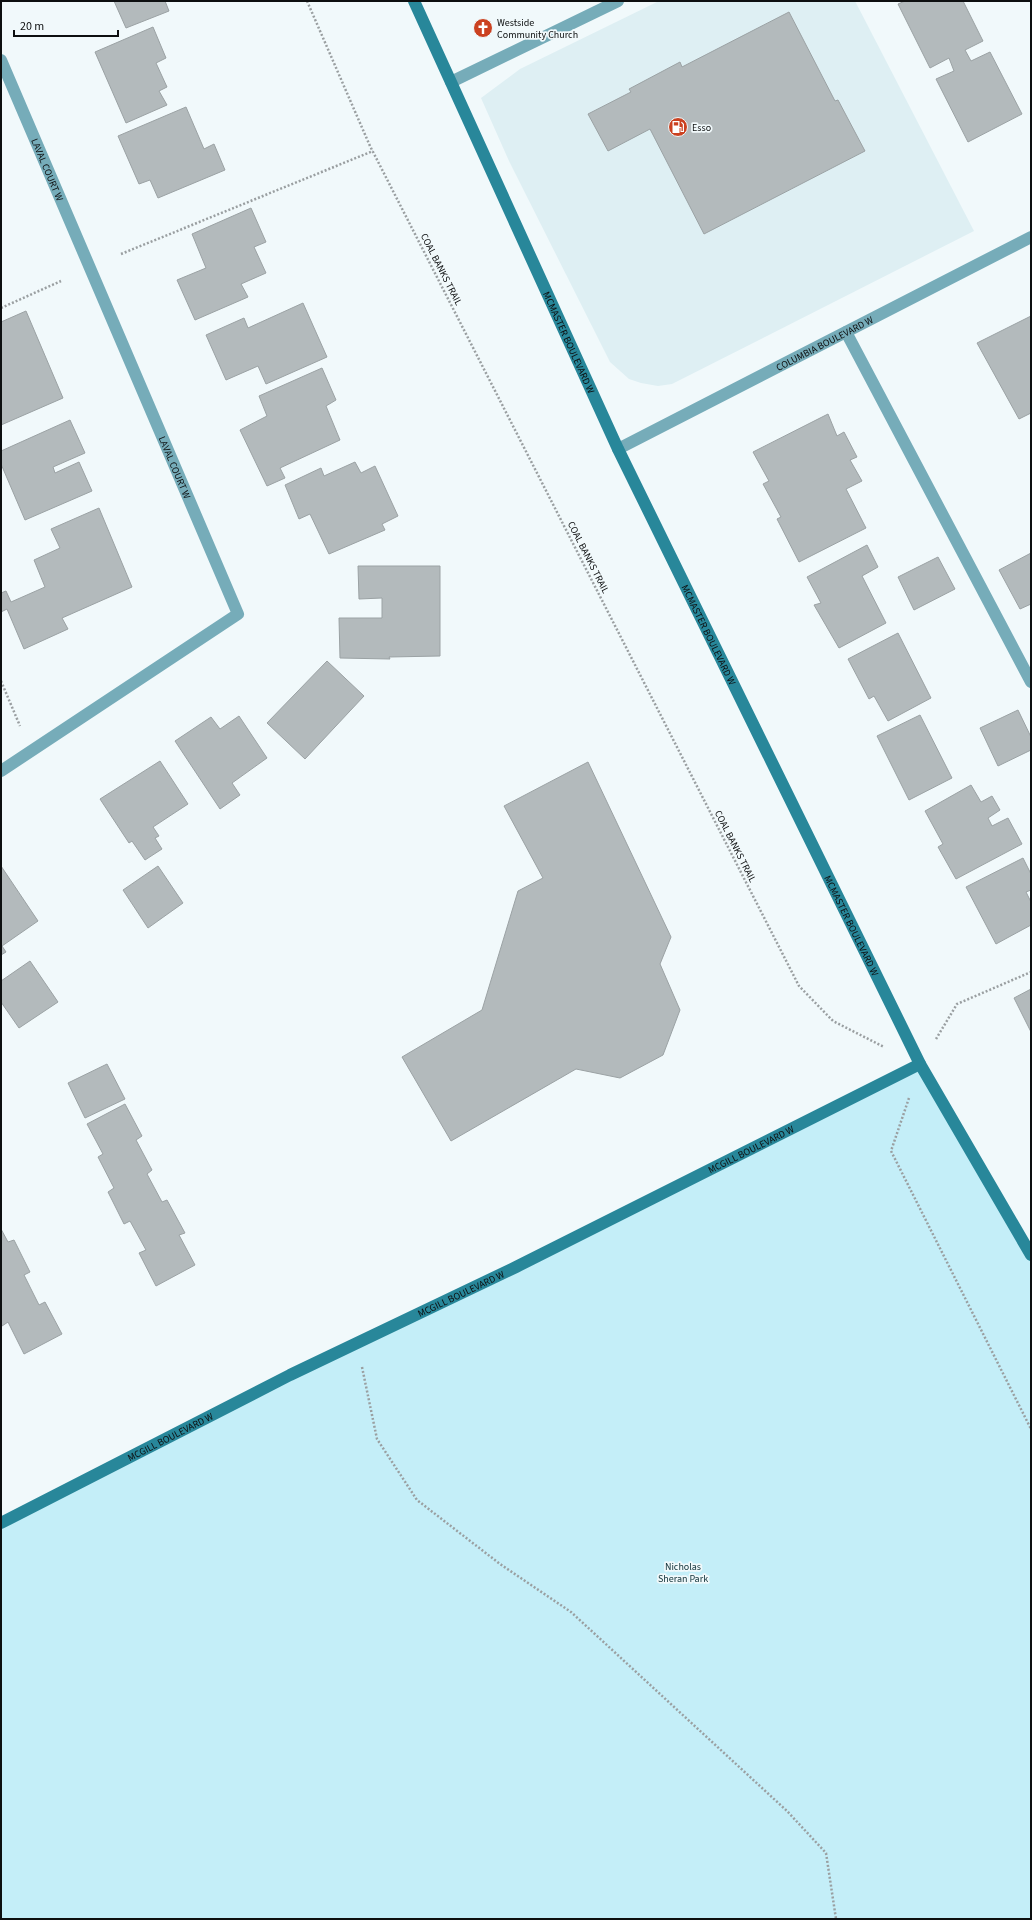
<svg xmlns="http://www.w3.org/2000/svg" width="1032" height="1920" font-family="'Source Sans 3',sans-serif">
	<style>
		.built { fill: #deeff3 }
		.green { fill: #c4eef8 }
		.building { fill: #b3babc; stroke: #9ba2a4 }
		.lines { fill: none; stroke-linecap: round; stroke-linejoin: round }
		.path { stroke: #9a9fa1; stroke-width: 2.5; stroke-dasharray: 2 2; stroke-linecap: butt }
		.lane { stroke: #76acb9; stroke-width: 12 }
		.street { stroke: #76acb9; stroke-width: 12 }
		.secondary { stroke: #28879a; stroke-width: 12 }
		.labels { text-anchor: middle; stroke-width: 3.5; stroke-linejoin: round; paint-order: stroke }
		.poi-label { font-size: 10px; fill: #0d0f10; stroke: #f1f9fb; text-anchor: start }
		.street-label { font-size: 10px; fill: #0d0f10; stroke: #f1f9fb }
		.park-label { font-size: 10px; fill: #0e3037; stroke: #f1f9fb }
	</style>
	<rect width="100%" height="100%" fill="#f1f9fb"/>
	<polygon class="built" points="659,1 855,1 974,231 672,384 658,386 641,383 629,379 610,362 509,161 481,98 520,69"/>
	<polygon class="green" points="920,1064 1031,1255 1031,1919 1,1919 1,1523"/>
	<g class="building">
		<polygon points="114,1 165,1 169,11 126,28"/>
		<polygon points="905,1 963,1 983,41 965,50 971,61 990,52 1022,114 968,142 936,79 954,71 949,58 930,68 898,4"/>
		<polygon points="789,12 835,101 838,100 865,151 704,234 650,129 608,151 588,114 631,92 629,89 680,62 682,67"/>
		<polygon points="153,27 166,58 156,63 167,87 159,91 167,105 126,123 95,52"/>
		<polygon points="186,107 204,149 214,144 225,170 158,198 150,180 139,184 118,136"/>
		<polygon points="251,208 266,242 254,247 266,273 241,284 248,297 195,320 177,280 206,268 192,234"/>
		<polygon points="303,303 327,357 266,384 258,366 226,380 206,335 244,318 248,328"/>
		<polygon points="26,311 63,398 1,425 1,322"/>
		<polygon points="1031,316 1031,413 1019,419 977,343"/>
		<polygon points="322,368 336,400 326,406 340,440 280,468 285,478 267,486 240,430 267,416 259,396"/>
		<polygon points="828,414 837,436 844,432 857,457 850,460 862,481 846,489 866,528 799,562 777,519 781,517 763,484 769,481 753,452"/>
		<polygon points="70,420 85,453 53,467 55,473 79,462 92,491 25,520 1,464 1,451"/>
		<polygon points="355,462 361,473 375,466 398,516 382,524 385,530 329,554 310,514 299,519 285,485 321,468 324,476"/>
		<polygon points="99,508 132,587 62,618 68,629 24,649 7,609 1,612 1,593 6,591 11,602 45,587 34,560 60,548 51,529"/>
		<polygon points="867,545 878,567 862,576 886,623 839,648 814,605 821,603 807,577"/>
		<polygon points="1031,553 1031,604 1020,609 999,570"/>
		<polygon points="938,557 955,589 914,610 898,577"/>
		<polygon points="358,566 440,566 440,656 389,657 390,659 340,658 339,618 382,618 382,598 359,599"/>
		<polygon points="898,633 931,698 888,721 874,696 869,699 848,659"/>
		<polygon points="327,661 364,696 305,759 267,723"/>
		<polygon points="1018,710 1031,737 1031,750 998,766 980,728"/>
		<polygon points="920,715 952,778 909,800 877,736"/>
		<polygon points="239,716 267,758 232,783 240,795 220,809 175,741 211,717 220,729"/>
		<polygon points="160,761 188,804 153,827 159,836 155,838 162,849 145,860 132,841 129,843 100,799"/>
		<polygon points="588,762 671,937 660,964 680,1010 663,1055 620,1078 576,1069 451,1141 402,1057 482,1010 518,891 543,878 504,806"/>
		<polygon points="971,785 981,802 992,796 1000,810 988,818 992,826 1008,818 1022,844 956,879 938,847 943,844 925,811"/>
		<polygon points="1023,858 1031,874 1031,890 1026,892 1031,902 1031,925 996,944 966,887"/>
		<polygon points="1,866 38,921 2,946 6,952 1,955"/>
		<polygon points="158,866 183,903 148,928 123,890"/>
		<polygon points="30,961 58,1002 19,1028 1,1002 1,981"/>
		<polygon points="1031,989 1031,1032 1014,998"/>
		<polygon points="107,1064 125,1099 85,1118 68,1083"/>
		<polygon points="125,1104 142,1136 136,1140 152,1170 147,1174 162,1202 167,1200 185,1233 179,1235 195,1265 156,1286 139,1253 146,1250 130,1221 124,1224 108,1192 114,1188 98,1157 103,1154 87,1124"/>
		<polygon points="1,1229 8,1242 14,1240 30,1272 24,1275 39,1305 45,1302 62,1334 24,1354 8,1322 2,1326 1,1324"/>
	</g>
	<g class="lines">
		<g class="path">
			<polyline points="307,1 370,146 799,986 833,1021 884,1047"/>
			<polyline points="121,254 373,151"/>
			<polyline points="1,308 61,281"/>
			<polyline points="1,681 20,726"/>
			<polyline points="936,1039 957,1004 1031,972"/>
			<polyline points="909,1098 891,1151 1031,1429"/>
			<polyline points="362,1367 377,1439 417,1500 500,1564 571,1612 787,1811 826,1853 836,1919"/>
		</g>
		<g class="lane">
			<polyline points="451,82 618,1"/>
			<polyline points="846,332 1031,682"/>
		</g>
		<g class="street">
			<path id="s1" d="M1 60 238 614 1 771"/>
			<path id="s2" d="M618 449 1031 237"/>
		</g>
		<g class="secondary">
			<path id="s3" d="M414 1 618 449 920 1064 1031 1255"/>
			<path id="s4" d="M1 1523 290 1375 516 1267 920 1064"/>
		</g>
	</g>
	<defs>
		<symbol id="church-disc" viewBox="-11 -11 22 22"><circle r="9.5" fill="#cb4120" stroke="#f1f9fb"/><path d="M-1.2-6h2.4v3.5h3.3v2.4h-3.3V6h-2.4V-.1h-3.3v-2.4h3.3Z" fill="#fff"/></symbol>
		<symbol id="fuel-disc" viewBox="-11 -11 22 22"><circle r="9.5" fill="#cb4120" stroke="#f1f9fb"/><path d="M-5.5-6h7V0h2V4h1.3V-2.5L3-4.5l.8-.8L6-3V5H2.5V1h-1V6h-7ZM-4.2-4.7v3.2H.2V-4.7Z" fill="#fff"/></symbol>
	</defs>
	<g fill-rule="evenodd">
		<use href="#church-disc" x="472" y="17" width="22" height="22"/>
		<use href="#fuel-disc" x="667" y="116" width="22" height="22"/>
	</g>
	<g class="labels">
		<g class="poi-label">
			<text x="497" y="26">Westside<tspan x="497" dy="12">Community Church</tspan></text>
			<text x="692" y="131">Esso</text>
		</g>
		<g class="street-label">
			<text dy="4" stroke="none"><textPath href="#s1" startOffset="119">LAVAL COURT W</textPath></text>
			<text transform="translate(442 269) rotate(63)" y="4">COAL BANKS TRAIL</text>
			<text dy="4" stroke="none"><textPath href="#s3" startOffset="375">MCMASTER BOULEVARD W</textPath></text>
			<text dy="4" stroke="none"><textPath href="#s2" startOffset="232">COLUMBIA BOULEVARD W</textPath></text>
			<text dy="4" stroke="none"><textPath href="#s1" startOffset="443">LAVAL COURT W</textPath></text>
			<text transform="translate(589 557) rotate(63)" y="4">COAL BANKS TRAIL</text>
			<text dy="4" stroke="none"><textPath href="#s3" startOffset="699">MCMASTER BOULEVARD W</textPath></text>
			<text transform="translate(736 846) rotate(63)" y="4">COAL BANKS TRAIL</text>
			<text dy="4" stroke="none"><textPath href="#s3" startOffset="1023">MCMASTER BOULEVARD W</textPath></text>
			<text dy="4" stroke="none"><textPath href="#s4" startOffset="838">MCGILL BOULEVARD W</textPath></text>
			<text dy="4" stroke="none"><textPath href="#s4" startOffset="514">MCGILL BOULEVARD W</textPath></text>
			<text dy="4" stroke="none"><textPath href="#s4" startOffset="190">MCGILL BOULEVARD W</textPath></text>
		</g>
		<g class="park-label">
			<text x="683" y="1570">Nicholas<tspan x="683" dy="12">Sheran Park</tspan></text>
		</g>
	</g>
	<rect width="1032" height="1920" fill="none" stroke="#0d0f10" stroke-width="4"/>
	<path d="M14 30v6h104v-6" fill="none" stroke="#0d0f10" stroke-width="2"/>
	<text x="20" y="30" font-size="12" fill="#0d0f10" stroke="#f1f9fb" stroke-width="3" paint-order="stroke">20 m</text>
</svg>
